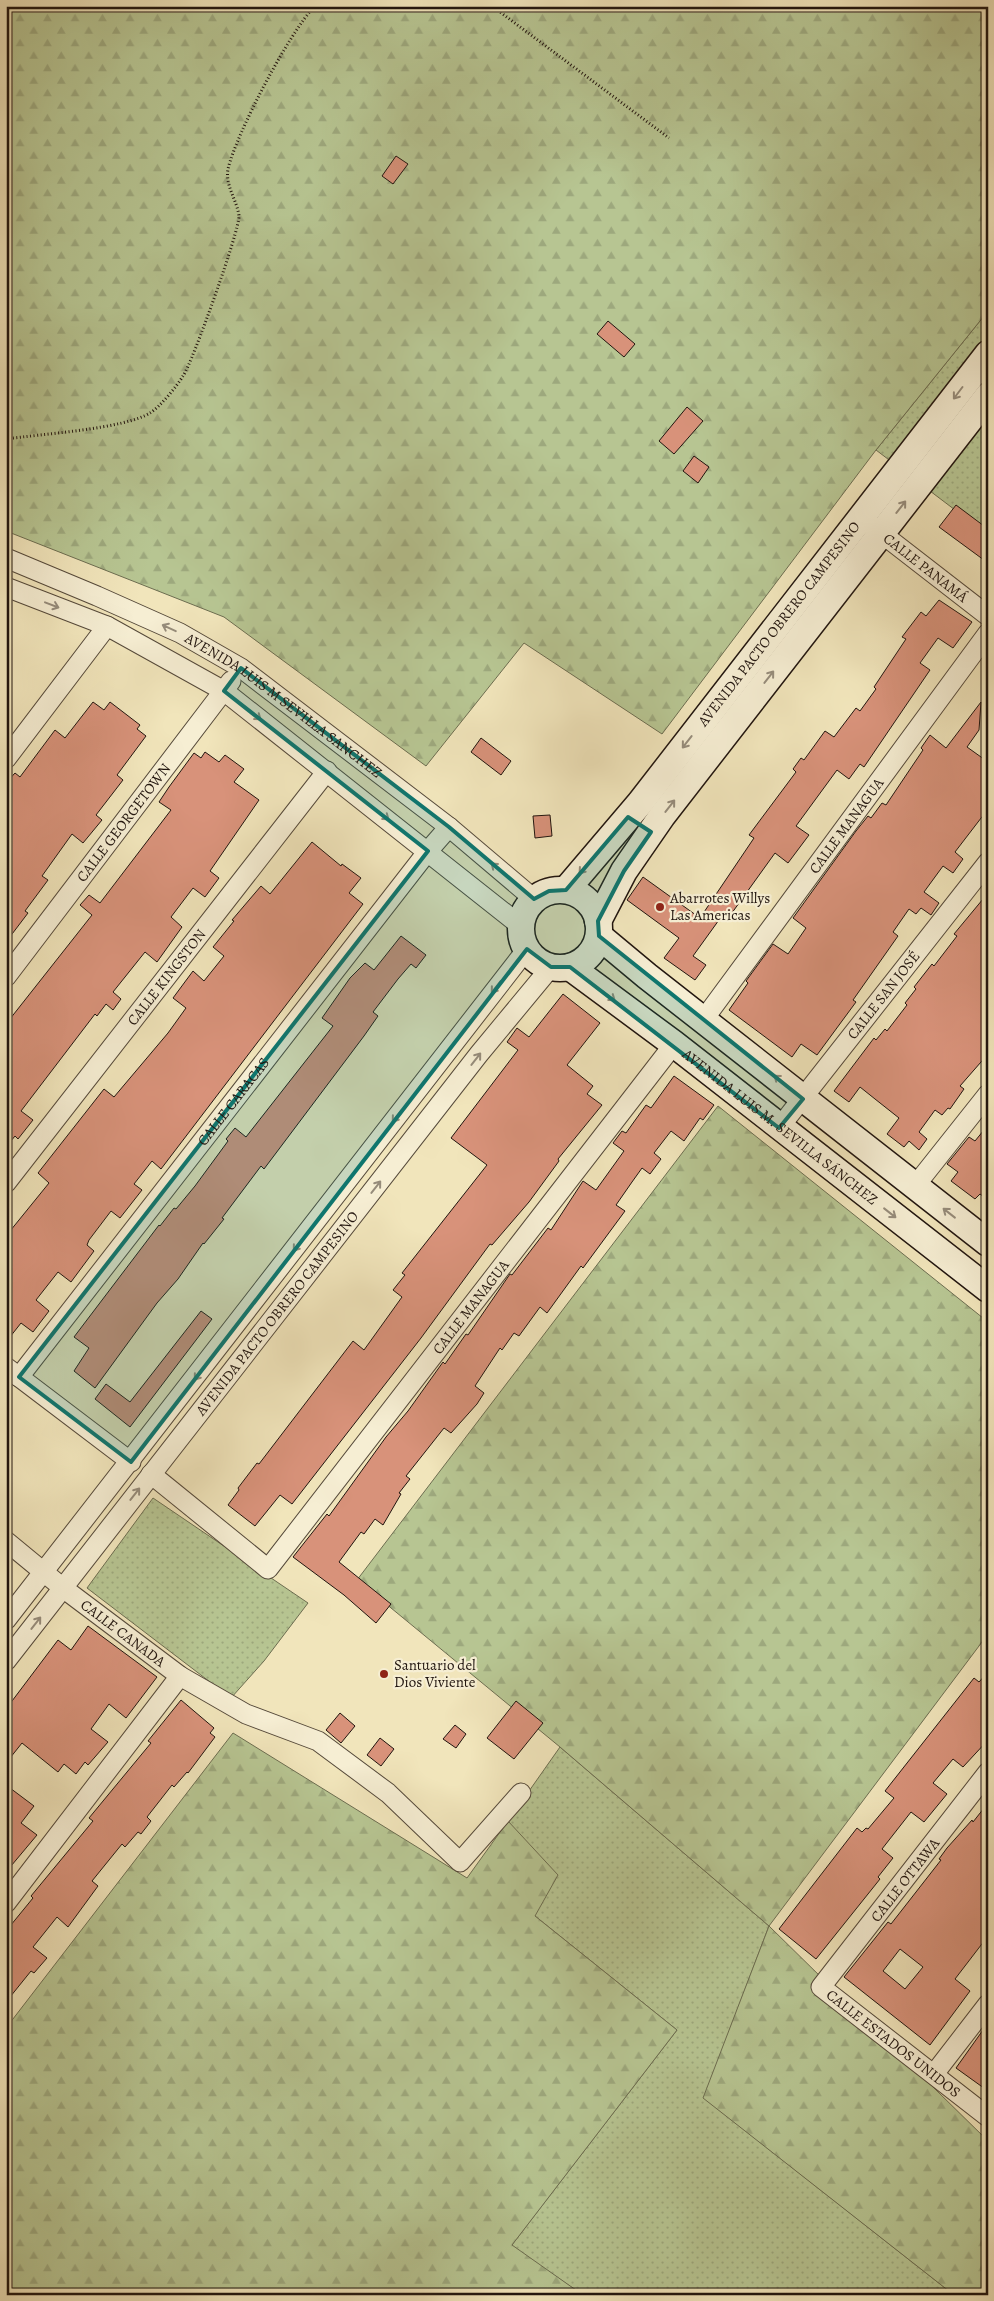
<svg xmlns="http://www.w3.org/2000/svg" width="994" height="2301" font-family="Alegreya,serif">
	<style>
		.grass { fill: url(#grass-dots); stroke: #6c6d50 }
		.forest { fill: url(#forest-firs); stroke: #6c6d50 }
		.building { fill: #d8927a; stroke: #21150f; fill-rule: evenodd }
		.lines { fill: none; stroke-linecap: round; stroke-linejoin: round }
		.street-casing { stroke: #55493a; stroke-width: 21 }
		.secondary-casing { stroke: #21150f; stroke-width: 29 }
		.path { stroke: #21150f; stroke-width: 3; stroke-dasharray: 1 2.5; stroke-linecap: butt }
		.street { stroke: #f6eed3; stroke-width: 19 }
		.secondary { stroke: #f6eed3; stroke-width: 26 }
		.oneway { stroke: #968c7b }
		.marked { fill: #0f766e; fill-opacity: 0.2; stroke: #0f766e; stroke-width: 4; stroke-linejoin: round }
		.poi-dot { fill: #8f2418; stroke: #f6eed3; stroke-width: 2 }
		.labels { text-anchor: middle; stroke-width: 4.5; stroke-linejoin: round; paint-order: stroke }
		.street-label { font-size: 15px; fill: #21150f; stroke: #f6eed3 }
		.poi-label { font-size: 15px; fill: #21150f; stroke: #f6eed3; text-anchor: start }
	</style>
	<defs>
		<pattern id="grass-dots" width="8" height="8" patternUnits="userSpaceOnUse" patternTransform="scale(1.25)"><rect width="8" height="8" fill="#b7c592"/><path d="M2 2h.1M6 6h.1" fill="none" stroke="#9da87d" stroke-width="1.8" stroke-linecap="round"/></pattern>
		<pattern id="forest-firs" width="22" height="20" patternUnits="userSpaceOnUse" patternTransform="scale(1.25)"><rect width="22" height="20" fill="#b7c592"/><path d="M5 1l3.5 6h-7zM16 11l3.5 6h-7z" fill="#9da87d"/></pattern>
	</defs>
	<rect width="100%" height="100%" fill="#f1e5bb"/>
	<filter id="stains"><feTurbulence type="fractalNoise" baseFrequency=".004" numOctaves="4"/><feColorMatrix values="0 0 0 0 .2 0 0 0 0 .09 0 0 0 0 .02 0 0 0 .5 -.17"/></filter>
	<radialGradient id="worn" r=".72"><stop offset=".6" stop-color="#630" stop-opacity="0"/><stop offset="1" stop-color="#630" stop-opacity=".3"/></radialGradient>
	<g class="grass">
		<polygon points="988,311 988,535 876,450"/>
		<polygon points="153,1498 308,1603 264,1661 231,1698 87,1588"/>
		<polygon points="560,1747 769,1926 704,2098 954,2295 583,2295 511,2246 677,2030 535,1916 508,1821"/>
	</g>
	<g class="forest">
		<polygon points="6,6 988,6 988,311 876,450 662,734 524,643 426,766 224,617 6,531"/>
		<polygon points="718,1106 988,1322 988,1634 769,1926 988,2141 988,2295 954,2295 703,2098 769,1926 560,1747 357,1580"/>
		<polygon points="233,1733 467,1878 508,1821 558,1875 535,1916 677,2030 512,2245 583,2295 6,2295 6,2028"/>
	</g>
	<g class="building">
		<polygon points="396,156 408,164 393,184 382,176"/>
		<polygon points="608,321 635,344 624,357 597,334"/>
		<polygon points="687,407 703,421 674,454 659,441"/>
		<polygon points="694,456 709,467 698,483 683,471"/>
		<polygon points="956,505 988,529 988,563 939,527"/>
		<polygon points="939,600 972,622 953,648 938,638 920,663 930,670 864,767 860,764 849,779 837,770 796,826 809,835 788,863 775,853 729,917 724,913 693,956 706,965 695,980 664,958 679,938 627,900 643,877 700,918 754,838 749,835 796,772 793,769 801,758 804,760 825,731 834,737 856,708 860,711 876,689 874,687 906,639 902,637 921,612 926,616"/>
		<polygon points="93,702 104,710 110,702 140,725 137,729 146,736 117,775 123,780 96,815 102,820 83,843 72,834 42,876 48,880 25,911 28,913 6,942 6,797 12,789 6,783 15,773 20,777 55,730 65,738"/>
		<polygon points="981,702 979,730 967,747 988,762 988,809 955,852 963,859 953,873 943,866 924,892 939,903 931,915 921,908 916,914 909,909 893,932 898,936 853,1000 856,1002 817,1055 801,1044 792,1057 729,1010 748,983 746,981 773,944 788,954 806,928 793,918 856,831 868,816 871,818 882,803 886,805 923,750 921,748 930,735 946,748"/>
		<polygon points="481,738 511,761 501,775 471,752"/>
		<polygon points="205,752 219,762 225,755 244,769 234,782 259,800 210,871 219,878 205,897 193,888 171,917 182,927 157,962 145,952 113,992 121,999 113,1010 106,1004 97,1016 95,1014 21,1111 33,1120 18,1139 15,1136 6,1147 6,1024 92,915 80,905 89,895 100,903 171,810 159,802 169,787 194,753 201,758"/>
		<polygon points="550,815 552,836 535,838 533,816"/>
		<polygon points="312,842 341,866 342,864 361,878 349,893 363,904 161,1169 152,1161 134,1184 142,1190 120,1218 111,1211 89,1240 87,1245 94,1251 71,1282 58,1272 36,1300 49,1311 33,1332 21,1323 6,1342 6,1236 49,1183 38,1173 104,1089 114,1097 168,1033 186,1008 173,998 193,971 204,981 224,956 213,947 234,921 232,920 261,886 270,894"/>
		<polygon points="988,893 988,1054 960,1086 964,1089 950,1109 948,1108 942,1115 935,1110 919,1132 927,1139 919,1150 909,1141 904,1147 887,1134 899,1118 875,1099 860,1087 849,1102 834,1091 874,1038 876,1040 885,1029 887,1031 907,1005 905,1003 916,989 914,987 932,964 934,966 957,936 954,934"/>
		<polygon points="401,936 426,955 416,968 411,964 398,979 373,1012 378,1016 364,1036 264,1169 261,1166 222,1218 224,1219 204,1244 203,1243 178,1279 157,1303 95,1388 74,1371 89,1348 74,1337 159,1225 160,1226 174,1208 176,1209 195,1186 228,1141 226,1139 235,1128 246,1137 333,1026 322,1018 350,978 365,963 374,970"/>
		<polygon points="563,994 600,1023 567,1065 593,1086 587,1094 602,1105 558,1159 559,1161 529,1202 492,1245 490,1244 421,1338 292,1504 280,1495 255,1526 228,1505 239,1490 238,1488 257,1463 259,1464 353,1341 364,1350 402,1297 393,1290 405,1275 402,1273 487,1165 451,1138 518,1050 507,1042 517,1028 529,1037"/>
		<polygon points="674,1076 714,1105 703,1120 700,1118 684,1141 671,1131 654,1153 661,1159 650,1174 642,1168 632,1182 616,1205 625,1211 583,1268 581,1266 547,1313 540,1307 519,1336 514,1333 502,1350 500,1348 475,1386 484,1393 477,1404 451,1433 444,1428 406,1476 410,1479 399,1493 401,1494 383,1525 375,1519 364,1534 361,1532 339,1562 391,1604 376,1623 344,1595 293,1557 327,1514 329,1516 386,1437 408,1411 443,1362 445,1364 466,1334 468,1335 510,1274 512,1275 548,1228 551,1230 583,1181 596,1190 624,1151 613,1143 622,1131 626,1133 646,1105 651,1108"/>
		<polygon points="988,1125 988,1200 980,1194 975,1199 951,1181 958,1172 947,1164 969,1137 975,1141"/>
		<polygon points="201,1311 212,1319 130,1427 95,1399 106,1384 130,1402"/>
		<polygon points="88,1626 157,1677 126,1718 109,1704 91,1729 108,1742 88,1765 85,1762 76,1774 64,1764 58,1772 22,1743 6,1763 6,1709 58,1640 71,1650"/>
		<polygon points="988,1672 988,1740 963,1767 953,1759 933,1783 947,1794 924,1822 911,1812 882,1849 893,1858 878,1877 880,1879 816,1959 779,1929 857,1828 862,1832 866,1828 868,1829 894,1798 885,1791 974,1678 979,1682"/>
		<polygon points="181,1700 214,1728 210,1733 215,1737 188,1773 187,1772 174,1787 172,1785 147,1817 151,1821 141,1834 138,1832 125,1847 122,1844 92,1881 98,1886 68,1927 57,1917 33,1947 47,1958 34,1973 31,1971 6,2002 6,1931 33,1898 31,1896 93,1821 89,1818 151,1743 148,1741"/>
		<polygon points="516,1701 543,1723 514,1759 487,1738"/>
		<polygon points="340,1713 355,1726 341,1743 326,1730"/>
		<polygon points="455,1725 466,1734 456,1748 443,1739"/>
		<polygon points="380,1738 394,1749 381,1766 367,1755"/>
		<polygon points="6,1785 34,1806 21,1823 37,1835 6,1872"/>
		<path d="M988 1803V1936L955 1979 970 1991 930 2045 844 1977 888 1922 891 1924 941 1860 939 1859 947 1848 972 1820 973 1822ZM900 1949 923 1967 905 1989 883 1971Z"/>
		<polygon points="988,2023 988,2091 956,2068"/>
	</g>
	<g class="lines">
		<defs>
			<g id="street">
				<path id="s1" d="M872 526 988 616"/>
				<path id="s2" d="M6 558 97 596 180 633 241 668 449 827 534 899"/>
				<polyline points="6,587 107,626 224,691 521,926"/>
				<polyline points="6,759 107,626"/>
				<path id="s3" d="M6 977 231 681"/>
				<path id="s4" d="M704 1019 988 633"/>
				<path id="s5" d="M779 1128 988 862"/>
				<path id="s6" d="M6 1183 327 771"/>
				<polyline points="915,1186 988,1094"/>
				<polyline points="6,1367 131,1462"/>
				<path id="s7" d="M19 1377 428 851 449 827"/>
				<path id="s8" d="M151 1474 268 1569 674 1044"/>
				<path id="s9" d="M6 1541 63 1588 180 1676 246 1714 318 1741 388 1793 460 1862 521 1793"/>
				<polyline points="6,1620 527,949"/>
				<path id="s10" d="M6 1661 479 1054 551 967"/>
				<path id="s11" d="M988 1772 821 1987 988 2117"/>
				<polyline points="6,1903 180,1676"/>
				<polyline points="934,2074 988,2004"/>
			</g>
			<g id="secondary">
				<path id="s12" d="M566 890 640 803 988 354"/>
				<circle cx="560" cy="929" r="39"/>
				<polyline points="598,921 624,871 662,816 988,396"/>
				<polyline points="599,936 647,976 988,1243"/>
				<path id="s13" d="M570 967 674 1044 988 1289"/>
			</g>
		</defs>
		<use href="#street" class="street-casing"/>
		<use href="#secondary" class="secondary-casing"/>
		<g class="path">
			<polyline points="492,6 669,138"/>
			<path d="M6 439C41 434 124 429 150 413 160 407 177 386 183 376 192 364 240 229 239 216 237 200 225 186 228 169 236 134 290 31 315 6"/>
		</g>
		<use href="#street" class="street"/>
		<use href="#secondary" class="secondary"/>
	</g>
	<defs><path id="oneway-shaft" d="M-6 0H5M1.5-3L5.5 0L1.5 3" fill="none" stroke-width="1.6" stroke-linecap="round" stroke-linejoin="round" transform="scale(1.25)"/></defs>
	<g class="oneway">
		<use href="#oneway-shaft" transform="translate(958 393) rotate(127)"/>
		<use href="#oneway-shaft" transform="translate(901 507) rotate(-52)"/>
		<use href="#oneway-shaft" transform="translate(52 605) rotate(21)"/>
		<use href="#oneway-shaft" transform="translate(169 628) rotate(-155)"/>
		<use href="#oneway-shaft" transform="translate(769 677) rotate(-52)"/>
		<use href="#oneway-shaft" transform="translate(255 715) rotate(38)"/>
		<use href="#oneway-shaft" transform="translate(687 742) rotate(128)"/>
		<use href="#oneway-shaft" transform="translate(670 806) rotate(-52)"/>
		<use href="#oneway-shaft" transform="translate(383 815) rotate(38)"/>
		<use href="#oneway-shaft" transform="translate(497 868) rotate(-140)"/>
		<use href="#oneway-shaft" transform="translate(584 868) rotate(130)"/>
		<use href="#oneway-shaft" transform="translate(496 987) rotate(128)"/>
		<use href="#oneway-shaft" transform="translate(609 996) rotate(37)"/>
		<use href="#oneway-shaft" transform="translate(476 1059) rotate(-52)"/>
		<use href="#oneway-shaft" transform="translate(780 1080) rotate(-141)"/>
		<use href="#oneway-shaft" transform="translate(397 1116) rotate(128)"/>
		<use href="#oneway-shaft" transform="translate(376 1187) rotate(-52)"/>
		<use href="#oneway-shaft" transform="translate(890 1213) rotate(38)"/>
		<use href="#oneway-shaft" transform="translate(949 1213) rotate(-142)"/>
		<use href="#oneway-shaft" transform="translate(298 1245) rotate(128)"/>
		<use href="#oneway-shaft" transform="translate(199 1374) rotate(128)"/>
		<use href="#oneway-shaft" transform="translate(135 1494) rotate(-52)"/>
		<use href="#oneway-shaft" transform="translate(36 1623) rotate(-52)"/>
	</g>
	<path class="marked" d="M241 668 449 827 534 899 549 891 566 890 628 817 651 832 624 871 598 921 599 936 803 1099 779 1128 570 967H551L527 949 131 1462 19 1377 428 851 224 691Z"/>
	<g class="poi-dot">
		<circle cx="660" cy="907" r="5"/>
		<circle cx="384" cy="1674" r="5"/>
	</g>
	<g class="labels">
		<g class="street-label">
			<text dy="5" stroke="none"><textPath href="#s1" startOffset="68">CALLE PANAMÁ</textPath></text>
			<text dy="5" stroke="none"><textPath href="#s12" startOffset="341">AVENIDA PACTO OBRERO CAMPESINO</textPath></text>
			<text dy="5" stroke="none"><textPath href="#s2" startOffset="316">AVENIDA LUIS M SEVILLA SANCHEZ</textPath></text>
			<text dy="5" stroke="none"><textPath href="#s3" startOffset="194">CALLE GEORGETOWN</textPath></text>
			<text dy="5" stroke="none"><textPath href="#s4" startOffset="240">CALLE MANAGUA</textPath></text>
			<text dy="5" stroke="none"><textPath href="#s6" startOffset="261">CALLE KINGSTON</textPath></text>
			<text dy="5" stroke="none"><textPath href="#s5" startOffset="169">CALLE SAN JOSÉ</textPath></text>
			<text dy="5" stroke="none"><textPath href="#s7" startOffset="349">CALLE CARACAS</textPath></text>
			<text dy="5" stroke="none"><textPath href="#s13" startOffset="264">AVENIDA LUIS M. SEVILLA SÁNCHEZ</textPath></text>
			<text dy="5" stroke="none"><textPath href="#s8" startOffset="482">CALLE MANAGUA</textPath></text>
			<text dy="5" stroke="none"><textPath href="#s10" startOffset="441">AVENIDA PACTO OBRERO CAMPESINO</textPath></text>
			<text dy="5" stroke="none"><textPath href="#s9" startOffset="149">CALLE CANADA</textPath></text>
			<text transform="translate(905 1880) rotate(-52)" y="5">CALLE OTTAWA</text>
			<text dy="5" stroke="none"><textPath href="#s11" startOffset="364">CALLE ESTADOS UNIDOS</textPath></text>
		</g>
		<g class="poi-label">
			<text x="670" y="903">Abarrotes Willys<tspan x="670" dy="17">Las Americas</tspan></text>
			<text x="394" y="1670">Santuario del<tspan x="394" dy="17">Dios Viviente</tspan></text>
		</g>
	</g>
	<rect width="994" height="2301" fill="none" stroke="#f1e5bb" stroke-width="25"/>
	<rect x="8" y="8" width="979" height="2286" fill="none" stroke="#21150f" stroke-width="2.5"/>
	<rect x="12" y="12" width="969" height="2276" fill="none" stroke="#21150f"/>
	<rect width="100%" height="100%" filter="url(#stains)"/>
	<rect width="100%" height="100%" fill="url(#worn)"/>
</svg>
